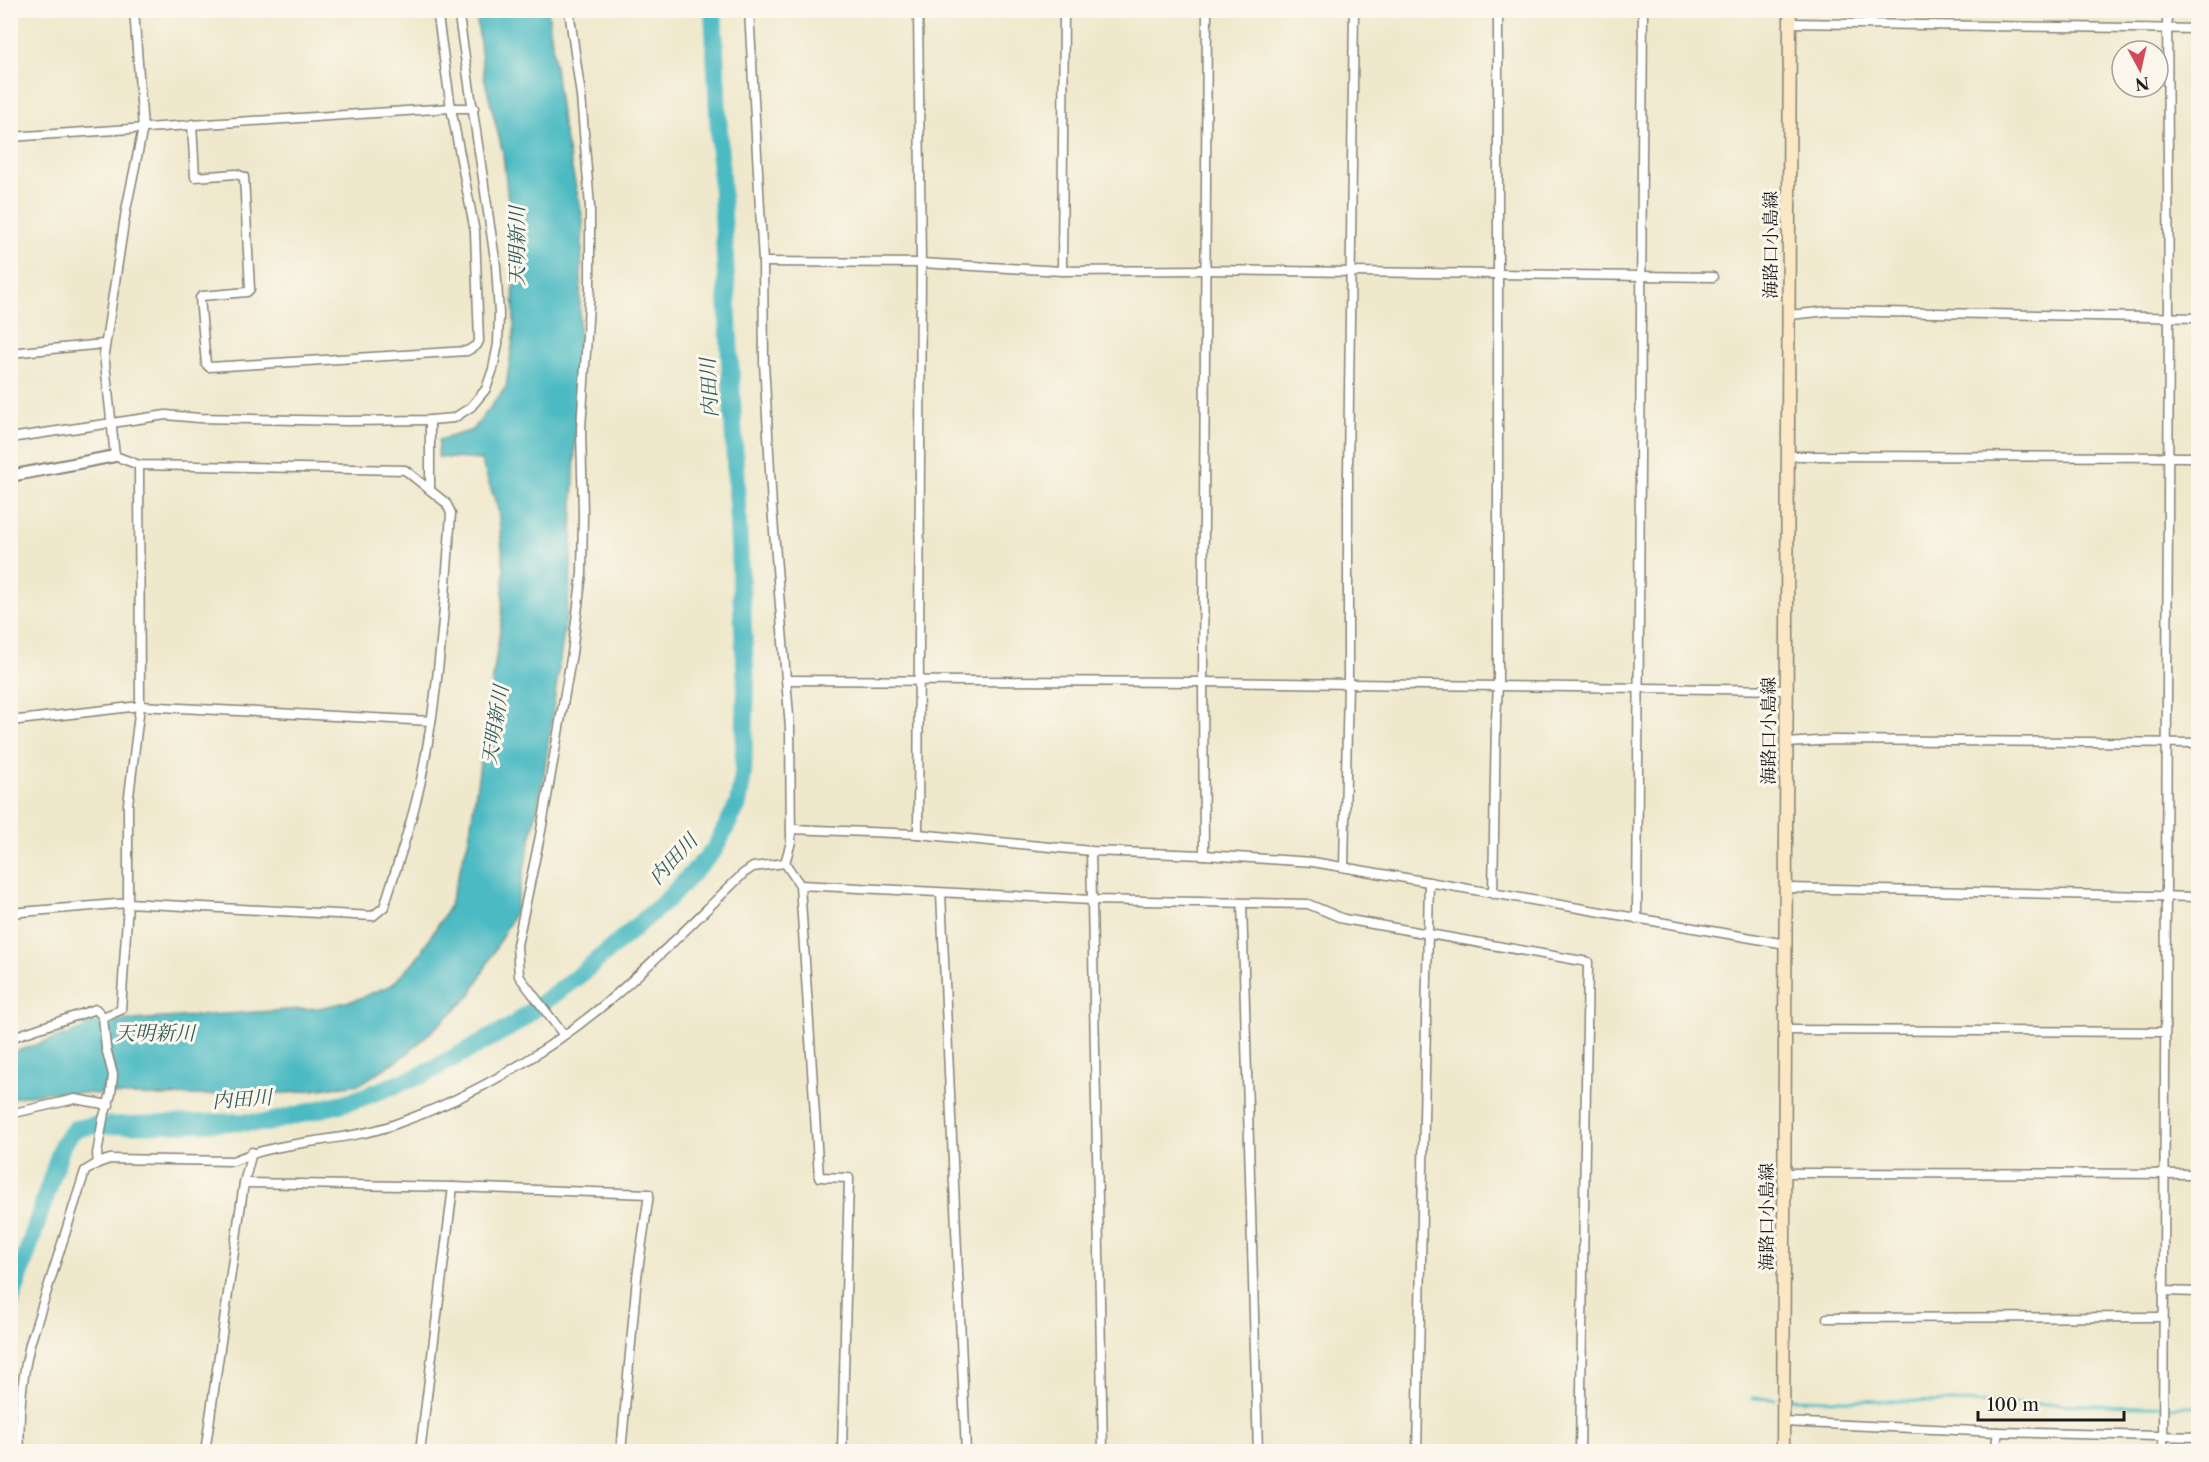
<svg xmlns="http://www.w3.org/2000/svg" width="2209" height="1462" font-family="'Libre Caslon Text','Noto Serif JP',serif">
	<style>
		.water { fill: #4bbac2; stroke: #346b6f; stroke-width: 1.5 }
		.lines { fill: none; stroke-linecap: round; stroke-linejoin: round }
		.stream { stroke: #4bbac2; stroke-width: 3 }
		.river { stroke: #4bbac2; stroke-width: 18 }
		.minor-casing { stroke: #868274; stroke-width: 11 }
		.tertiary-casing { stroke: #868274; stroke-width: 14 }
		.secondary-casing { stroke: #868274; stroke-width: 15 }
		.minor { stroke: #fff; stroke-width: 8 }
		.tertiary { stroke: #fff; stroke-width: 10 }
		.secondary { stroke: #fae7c3; stroke-width: 12 }
		.labels { text-anchor: middle; stroke-width: 6; stroke-linejoin: round; paint-order: stroke }
		.street-label { font-size: 18px; fill: #1c1c1c; stroke: #fbf7ec }
		.water-label { font-size: 20px; font-style: italic; fill: #2f5b5e; stroke: #fbf7ec }
	</style>
	<rect width="100%" height="100%" fill="#fbf7ec"/>
	<filter id="ink" filterUnits="userSpaceOnUse"><feTurbulence type="fractalNoise" baseFrequency=".0167" numOctaves="2"/><feDisplacementMap in="SourceGraphic" scale="12" xChannelSelector="R" yChannelSelector="G"/><feConvolveMatrix kernelMatrix="1 2 1 2 8 2 1 2 1" color-interpolation-filters="sRGB"/></filter>
	<filter id="wash" filterUnits="userSpaceOnUse"><feTurbulence type="fractalNoise" baseFrequency=".008" numOctaves="4" result="noise"/><feDisplacementMap in="SourceGraphic" scale="24" xChannelSelector="R" yChannelSelector="G"/><feGaussianBlur stdDeviation="1.35" result="paint"/><feColorMatrix in="noise" values="0 0 0 0 0 0 0 0 0 0 0 0 0 0 0 0 0 1.4 0 .05"/><feComposite in="paint" operator="in"/></filter>
	<g filter="url(#wash)">
		<rect width="100%" height="100%" fill="#efe8cc"/>
		<polygon class="water" points="476,11 548,11 562,123 583,220 570,589 543,781 515,912 470,996 407,1054 360,1084 288,1093 158,1096 49,1092 11,1098 11,1053 84,1029 87,1023 319,1008 355,1000 392,985 418,957 449,907 469,838 502,617 504,569 498,509 481,460 438,457 439,440 473,430 506,387 514,332 513,249 503,153 484,77"/>
		<g class="lines">
			<g class="stream">
				<polyline points="1752,1398 1775,1399"/>
				<polyline points="1790,1399 2198,1407"/>
			</g>
			<polyline class="river" points="10,1305 63,1143 75,1129 91,1126 238,1122 266,1123 355,1100 422,1075 512,1026 581,974 668,899 714,850 738,804 743,774 746,689 713,10"/>
		</g>
	</g>
	<g filter="url(#ink)">
		<g class="lines">
			<defs>
				<g id="minor">
					<polyline points="749,10 763,262 764,362 772,507 790,728 791,842 785,863 800,885 819,1177 849,1178 842,1452"/>
					<polyline points="1790,23 2198,29"/>
					<polyline points="192,124 195,177 236,174 244,177 250,289 247,292 202,296 200,298 206,364 209,367 467,351 477,345 479,341 475,232 451,108 437,10"/>
					<polyline points="10,137 451,108 474,108"/>
					<polyline points="763,262 921,263 1062,271 1205,270 1713,277"/>
					<polyline points="1062,271 1064,10"/>
					<polyline points="1789,315 1829,311 2198,318"/>
					<polyline points="10,353 104,344"/>
					<polyline points="430,420 430,490"/>
					<polyline points="10,438 166,415 199,418 348,421 430,420 454,418 471,407 486,389 493,369 498,344 499,314 496,266 458,10"/>
					<polyline points="1789,456 2198,457"/>
					<polyline points="786,680 1203,682 1787,690"/>
					<polyline points="10,721 140,706 431,721"/>
					<polyline points="1787,743 1833,740 2198,743"/>
					<polyline points="791,829 918,834 1091,851 1204,855 1313,862 1786,944"/>
					<polyline points="918,834 921,263 918,10"/>
					<polyline points="1091,851 1103,1452"/>
					<polyline points="1204,855 1203,682 1207,10"/>
					<polyline points="1344,867 1348,684 1348,472 1354,10"/>
					<polyline points="800,885 1091,900 1308,904 1344,919 1588,962 1580,1452"/>
					<polyline points="1787,888 2198,897"/>
					<polyline points="941,893 966,1452"/>
					<polyline points="1493,894 1496,719 1498,686 1498,10"/>
					<polyline points="1242,903 1258,1452"/>
					<path d="M10 913 128 903 373 916 384 907C397 865 412 824 421 780 439 692 445 602 451 513L446 503 405 470 139 465 115 456 104 354 126 210 143 128 134 10"/>
					<polyline points="1637,919 1643,10"/>
					<polyline points="103,1017 121,1010 128,903 128,804 140,706 139,465"/>
					<polyline points="1785,1030 2164,1032"/>
					<polyline points="563,1034 519,976 517,945 541,831 572,653 582,573 583,513 581,429 590,289 590,207 581,96 569,10"/>
					<polyline points="10,1038 96,1009 103,1017 106,1048 113,1075 111,1094 103,1119 97,1154 98,1163"/>
					<polyline points="10,1114 75,1099 109,1105"/>
					<polyline points="1786,1173 2198,1174"/>
					<polyline points="244,1183 453,1187 649,1194 637,1277 621,1452"/>
					<polyline points="2163,1291 2198,1292"/>
					<polyline points="1827,1318 2163,1317"/>
					<polyline points="1783,1422 1998,1432 2198,1437"/>
					<path d="M20 1452C18 1416 22 1378 30 1344L85 1171 98 1163 110 1159 233 1161C283 1139 341 1143 393 1125 470 1098 542 1056 605 1004 654 963 698 917 744 873L753 867 785 863"/>
					<polyline points="205,1452 244,1183 252,1152"/>
					<polyline points="420,1452 453,1187"/>
					<polyline points="1417,1452 1429,882"/>
					<polyline points="1995,1452 1998,1432"/>
					<polyline points="2163,1452 2169,317 2167,10"/>
				</g>
				<polyline id="tertiary" points="10,476 115,456"/>
				<polyline id="secondary" points="1783,1452 1790,10"/>
			</defs>
			<use href="#minor" class="minor-casing"/>
			<use href="#tertiary" class="tertiary-casing"/>
			<use href="#secondary" class="secondary-casing"/>
			<use href="#minor" class="minor"/>
			<use href="#tertiary" class="tertiary"/>
			<use href="#secondary" class="secondary"/>
		</g>
	</g>
	<g class="labels">
		<g class="street-label">
			<text transform="translate(1771 245) rotate(-90)" y="6">海路口小島線</text>
			<text transform="translate(1769 731) rotate(-90)" y="6">海路口小島線</text>
			<text transform="translate(1767 1217) rotate(-90)" y="6">海路口小島線</text>
		</g>
		<g class="water-label">
			<text transform="translate(517 246) rotate(-90)" y="7">天明新川</text>
			<text transform="translate(709 388) rotate(-93)" y="7">内田川</text>
			<text transform="translate(495 725) rotate(-81)" y="7">天明新川</text>
			<text transform="translate(673 859) rotate(-47)" y="7">内田川</text>
			<text x="155" y="1040">天明新川</text>
			<text transform="translate(242 1099) rotate(-4)" y="7">内田川</text>
		</g>
	</g>
	<rect width="2209" height="1462" fill="none" stroke="#fbf7ec" stroke-width="36"/>
	<g transform="translate(2140 69) rotate(172)"><circle r="28" fill="#fbf7ec" stroke="#a29f99" stroke-width="1.5"/>
	<path d="M0-4.5L10 22L0 15L-10 22Z" fill="#d1495b"/>
	<text y="-9" font-size="16" font-weight="bold" text-anchor="middle" fill="#1c1c1c">N</text>
	</g>
	<path d="M1978 1411v9h146v-9" fill="none" stroke="#1c1c1c" stroke-width="3"/>
	<text x="1987" y="1411" font-size="18" fill="#1c1c1c" stroke="#fbf7ec" stroke-width="4.5" paint-order="stroke">100 m</text>
</svg>
